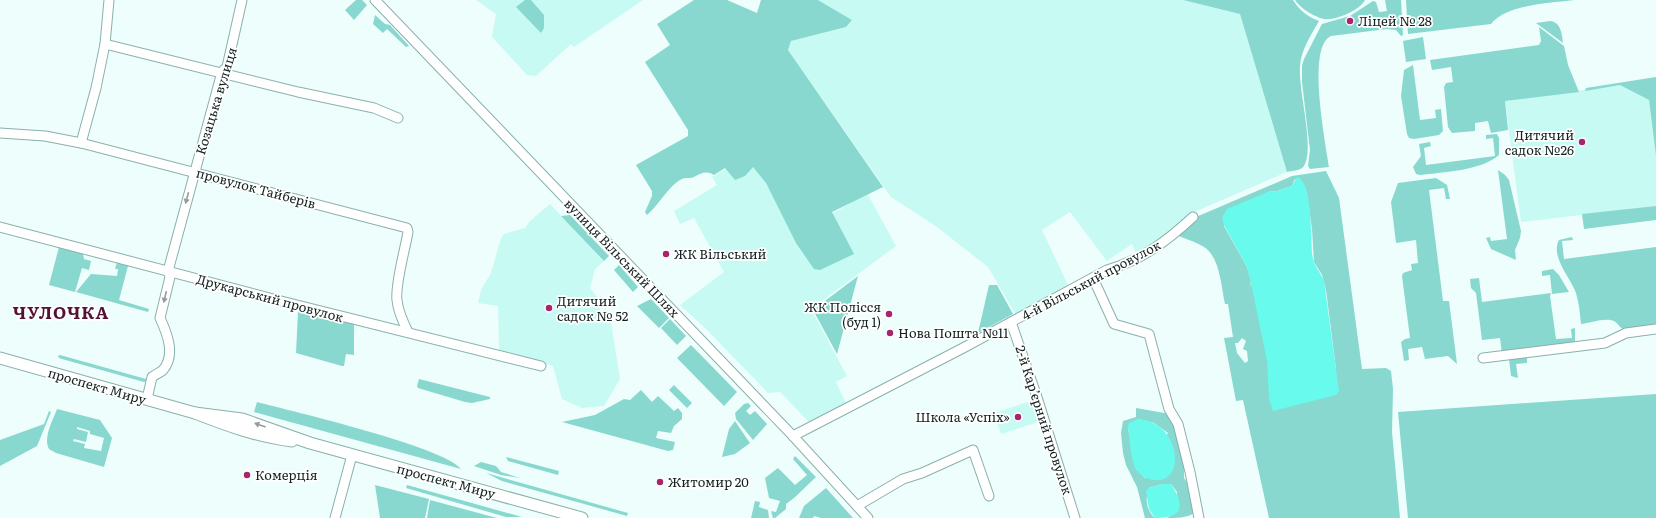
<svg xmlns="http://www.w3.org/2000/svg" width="1656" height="518" font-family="Literata,serif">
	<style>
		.built { fill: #c7faf3 }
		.green { fill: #88d8cf; fill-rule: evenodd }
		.water { fill: #68faec }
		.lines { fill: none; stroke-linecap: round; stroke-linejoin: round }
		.minor-casing { stroke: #8ab0ab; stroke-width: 11 }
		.major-casing { stroke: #8ab0ab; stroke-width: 13 }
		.minor { stroke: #fff; stroke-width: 9 }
		.major { stroke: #fff; stroke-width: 11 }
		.oneway { fill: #959c9b }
		.poi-dot { fill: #a8246e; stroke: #fff; stroke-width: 1.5 }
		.labels { text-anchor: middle; stroke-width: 3.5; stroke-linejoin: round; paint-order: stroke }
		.poi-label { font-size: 13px; fill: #132220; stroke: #fff; text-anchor: start }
		.street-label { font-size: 13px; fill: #132220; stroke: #fff }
		.district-label { font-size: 17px; font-weight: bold; letter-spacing: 1px; fill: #521335; stroke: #fff }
	</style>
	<rect width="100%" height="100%" fill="#eefefc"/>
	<g class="built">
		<polygon points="476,0 643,0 574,47 571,44 536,76 527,75 492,37 496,14"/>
		<polygon points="818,0 1183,0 1240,14 1287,172 1192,213 1167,234 1137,255 1132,244 1107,261 1070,212 1042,230 1068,285 1016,315 988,267 937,227 891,197 788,50 791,41 846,27 852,20"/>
		<polygon points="1620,85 1649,100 1656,156 1656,206 1521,222 1505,101"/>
		<polygon points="750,155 809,260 832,214 867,193 896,246 811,309 847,376 836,382 846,403 809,422 780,392 768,393 706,329 680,305 724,272 694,218 680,224 674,211 717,185 712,177"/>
		<polygon points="550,204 604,261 595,269 590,288 600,301 600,311 610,316 620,379 604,406 582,408 562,399 553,366 499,350 498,306 478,303 481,290 491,273 501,238 504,234 525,228 530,221"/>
		<polygon points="1034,400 1041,421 1001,434 994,413"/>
	</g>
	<g class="green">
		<polygon points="356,0 362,0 367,5 354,20 345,10"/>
		<polygon points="525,0 531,0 544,15 544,28 541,33 516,7"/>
		<path d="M694 0H727L757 13 761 0H818L852 20 846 27 791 41 788 50 883 187 832 212 854 254 820 270 814 269 796 243 766 183 753 167 745 176 735 180 725 168 714 175C707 170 701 173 694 177 689 179 686 177 682 179 669 185 659 205 647 215L645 212 652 196V191L636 165 688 136V130L645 62 670 45 657 24Z"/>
		<path d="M1183 0H1293C1299 10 1308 17 1319 21 1311 35 1301 50 1300 66 1298 91 1315 147 1304 166 1302 170 1292 171 1287 172L1240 14Z"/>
		<path d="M1295 0H1365C1360 10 1335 21 1324 19 1314 17 1300 8 1295 0Z"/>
		<path d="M1385 0H1401L1403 35 1401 36 1396 30 1387 29 1331 36C1306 47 1326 144 1329 167L1310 169 1308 166 1310 150 1302 82V66L1304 59 1322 24 1350 16 1373 1 1376 2 1379 12 1387 11Z"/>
		<path d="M1406 0H1575C1552 3 1506 4 1491 24L1408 34Z"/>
		<polygon points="375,15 385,24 390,25 409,46 406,47 387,29 383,33 373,24"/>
		<path d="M1550 21C1561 22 1562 34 1563 43L1536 23Z"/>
		<polygon points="1539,27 1564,46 1568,65 1579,92 1505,101 1508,130 1491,133 1488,121 1475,123 1475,131 1452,133 1448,127 1444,87 1446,83 1453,82 1451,67 1432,70 1430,60 1539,45 1541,41"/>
		<polygon points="1423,37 1426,59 1406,62 1403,41"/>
		<polygon points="1413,65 1420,120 1436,118 1435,110 1441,109 1443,131 1439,135 1414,139 1409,138 1407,134 1401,96 1404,70"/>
		<polygon points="1656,77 1656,156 1649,100 1620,85 1585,91 1586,88"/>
		<path d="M1497 134 1499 138V155C1481 171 1443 172 1420 175L1416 174 1413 167 1421 156 1419 144 1430 142 1431 146 1424 148 1426 165 1495 156 1493 138 1486 139V135Z"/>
		<polygon points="1498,170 1505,175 1509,180 1521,231 1520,238 1515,250 1516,260 1491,249 1486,238 1490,237 1491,241 1507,239"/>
		<path d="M1326 171 1339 198 1362 369 1386 368 1391 371 1393 389 1392 432 1400 518H1269L1243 400 1236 401 1224 338 1233 337 1228 304H1225C1221 286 1220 257 1204 247 1195 241 1184 239 1175 234L1196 217 1292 176ZM1295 179 1304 185 1307 194 1312 229 1314 262 1322 275 1326 290 1336 369 1251 283 1249 290 1251 281 1247 267 1224 226 1268 192 1277 191 1292 186ZM1242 338 1246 341 1243 349 1247 351 1248 361 1245 363 1237 353 1235 343H1238Z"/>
		<polygon points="1436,178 1447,185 1450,199 1446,199 1444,188 1429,190 1443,301 1449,301 1457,364 1448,356 1425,359 1422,347 1408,349 1409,360 1404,361 1401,342 1405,339 1410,338 1402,276 1403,273 1412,270 1411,264 1418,263 1416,240 1396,243 1391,202 1398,183"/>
		<polygon points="1656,206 1656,220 1584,229 1582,214"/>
		<polygon points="570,215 609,256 604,261 561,216"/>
		<path d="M1572 237 1573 240 1562 241 1564 259 1656 247V327L1627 331C1620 329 1619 324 1614 321 1606 317 1589 323 1581 324 1580 314 1579 303 1576 293 1571 278 1550 257 1559 240Z"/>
		<polygon points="59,247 83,254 84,259 91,261 89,270 82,268 75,292 49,285"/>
		<polygon points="117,262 128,266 119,300 149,309 148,312 76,292 91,274 117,276 118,269 115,269"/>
		<polygon points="619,265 638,287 633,292 614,270"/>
		<polygon points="1553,269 1559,275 1569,292 1552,294 1550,275 1542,276 1542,271"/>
		<polygon points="858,276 837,354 813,310"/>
		<polygon points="1479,278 1482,302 1551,293 1550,296 1556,339 1572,338 1571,329 1575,328 1575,343 1502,354 1500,338 1482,340 1476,293 1471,288 1470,279"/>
		<polygon points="989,285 997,285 1013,314 978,333"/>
		<polygon points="651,299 669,318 659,328 637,306"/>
		<polygon points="298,312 354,324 354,355 346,354 344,366 342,366 296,353"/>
		<polygon points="670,319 686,336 677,345 661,328"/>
		<polygon points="691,345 737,392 724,406 677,358"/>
		<polygon points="60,355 146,379 147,381 144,382 62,359 59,358 58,356"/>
		<polygon points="1527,357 1527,363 1516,364 1518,378 1511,376 1509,359"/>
		<polygon points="419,379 490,397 490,399 472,403 465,402 418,388 417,386"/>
		<polygon points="674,385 692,403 687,408 669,390"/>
		<polygon points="641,390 652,402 658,396 674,411 678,408 682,413 682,419 674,426 671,433 658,431 656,438 675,442 673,450 668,451 562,422 595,415 624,399 630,400"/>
		<polygon points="1656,394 1656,518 1408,518 1398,412"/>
		<path d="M257 402C291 411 445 447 461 469L254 412Z"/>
		<polygon points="748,403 751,406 746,411 750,415 755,411 767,424 753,440 736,419 735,413 744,404"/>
		<path d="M1136 408 1170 414 1184 460V478L1188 484 1194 513C1187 518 1176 518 1167 518L1178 511 1177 492 1171 484H1162L1149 488C1145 499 1146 510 1155 518H1145L1137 487 1126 465 1123 453 1121 433 1123 421 1136 417ZM1138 419 1154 423 1168 433 1145 478 1136 469 1128 428Z"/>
		<path d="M57 409 100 420 112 438 104 467 56 453 49 449C43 437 53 420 57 409ZM77 427 90 431V434L104 438 101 451 84 448 85 444 73 441 74 439 86 442 88 432 77 429Z"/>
		<polygon points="49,411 51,412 37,446 0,466 0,440 44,424"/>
		<polygon points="735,421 750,443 735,454 722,457 729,429"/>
		<polygon points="795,456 816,477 794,498 786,504 786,509 775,518 773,518 771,511 776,512 780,501 769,498 765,478 778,468 795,485 807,475 793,459"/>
		<polygon points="506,457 559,471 558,475 508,461"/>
		<polygon points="481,462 496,466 501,472 520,478 501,475 474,466"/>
		<polygon points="486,473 628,513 627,516 502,481"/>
		<polygon points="375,485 429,499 425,518 380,518"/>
		<polygon points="407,485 522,517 506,517 406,488"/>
		<polygon points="826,488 853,518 821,518 814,516 813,518 799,518 804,506"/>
		<polygon points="430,500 497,518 427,518"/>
		<polygon points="755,501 760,502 759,507 768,510 769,518 751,518"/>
	</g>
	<g class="water">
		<path d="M1297 177C1314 182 1310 245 1313 259 1315 266 1321 274 1324 281L1339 391 1336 395 1273 411 1269 399 1267 361 1251 283 1247 267 1224 225 1222 218 1227 209 1268 192 1277 191 1292 186Z"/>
		<path d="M1138 419C1183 422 1188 490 1149 479 1142 477 1136 471 1134 465 1130 453 1130 440 1128 428L1129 423Z"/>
		<path d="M1162 484H1171C1185 506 1184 518 1155 518L1149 509 1146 491 1149 488Z"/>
	</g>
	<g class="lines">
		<defs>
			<g id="minor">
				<polyline points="375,0 793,436 868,518"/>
				<polyline points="105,44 298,92 374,108 398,118"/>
				<path d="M0 133 45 136 81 143 407 228 408 232C405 250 395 284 397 300 398 311 403 322 408 332"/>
				<polyline points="81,143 96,88 105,44 109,0"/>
				<polyline points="0,227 285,302 541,366"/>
				<polyline points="1093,278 1114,324 1149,334 1169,409 1178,424 1190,472 1199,518"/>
				<polyline points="1011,322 1036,394 1075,518"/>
				<polyline points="1483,358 1605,343 1626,333 1656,329"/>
				<path d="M147 399 152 377C156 374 160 373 163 370 176 355 167 333 160 318L170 277 168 271 222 72 227 67 242 0"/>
				<path d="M793 436 965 347 1107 270C1142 260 1167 241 1193 217"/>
				<polyline points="857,506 903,479 922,473 973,450 989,496"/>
				<polyline points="335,518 352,455"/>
			</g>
			<g id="major">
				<path d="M0 358 195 413C226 425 258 437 292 441"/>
				<polyline points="195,413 242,419 310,443 582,518"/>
			</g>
		</defs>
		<use href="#minor" class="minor-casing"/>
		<use href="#major" class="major-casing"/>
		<use href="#minor" class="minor"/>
		<use href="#major" class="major"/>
	</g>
	<defs><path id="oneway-solid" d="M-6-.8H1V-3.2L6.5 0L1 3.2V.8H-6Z"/></defs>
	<g class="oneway">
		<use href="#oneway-solid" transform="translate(187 198) rotate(105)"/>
		<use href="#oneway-solid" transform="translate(165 297) rotate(103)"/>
		<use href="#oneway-solid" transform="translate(260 425) rotate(-160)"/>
	</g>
	<g class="poi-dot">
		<circle cx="1350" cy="21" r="4"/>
		<circle cx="1582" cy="142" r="4"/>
		<circle cx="666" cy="254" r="4"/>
		<circle cx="549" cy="308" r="4"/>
		<circle cx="889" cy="314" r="4"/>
		<circle cx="890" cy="333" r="4"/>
		<circle cx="1018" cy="417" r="4"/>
		<circle cx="247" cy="475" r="4"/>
		<circle cx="660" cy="482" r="4"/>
	</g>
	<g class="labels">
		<g class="poi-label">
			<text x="1358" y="26">Ліцей № 28</text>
			<text x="1574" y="140" text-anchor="end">Дитячий<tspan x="1574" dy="15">садок №26</tspan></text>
			<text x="674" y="259">ЖК Вільський</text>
			<text x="557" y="306">Дитячий<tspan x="557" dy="15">садок № 52</tspan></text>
			<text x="881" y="312" text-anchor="end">ЖК Полісся<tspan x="881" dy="15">(буд 1)</tspan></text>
			<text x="898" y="338">Нова Пошта №11</text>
			<text x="1010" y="422" text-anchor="end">Школа «Успіх»</text>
			<text x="255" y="480">Комерція</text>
			<text x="668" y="487">Житомир 20</text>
		</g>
		<g class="street-label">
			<text transform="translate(216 101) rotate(-73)" y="5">Козацька вулиця</text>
			<text transform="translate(256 188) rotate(15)" y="5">провулок Тайберів</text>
			<text transform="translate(622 258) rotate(46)" y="5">вулиця Вільський Шлях</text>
			<text transform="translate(1091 280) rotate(-28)" y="5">4-й Вільський провулок</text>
			<text transform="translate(270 298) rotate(15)" y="5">Друкарський провулок</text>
			<text transform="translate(97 386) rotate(16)" y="5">проспект Миру</text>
			<text transform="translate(1044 420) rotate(72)" y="5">2-й Карʼєрний провулок</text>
			<text transform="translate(446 481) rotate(15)" y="5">проспект Миру</text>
		</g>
		<g class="district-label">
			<text x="61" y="319">ЧУЛОЧКА</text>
		</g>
	</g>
</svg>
